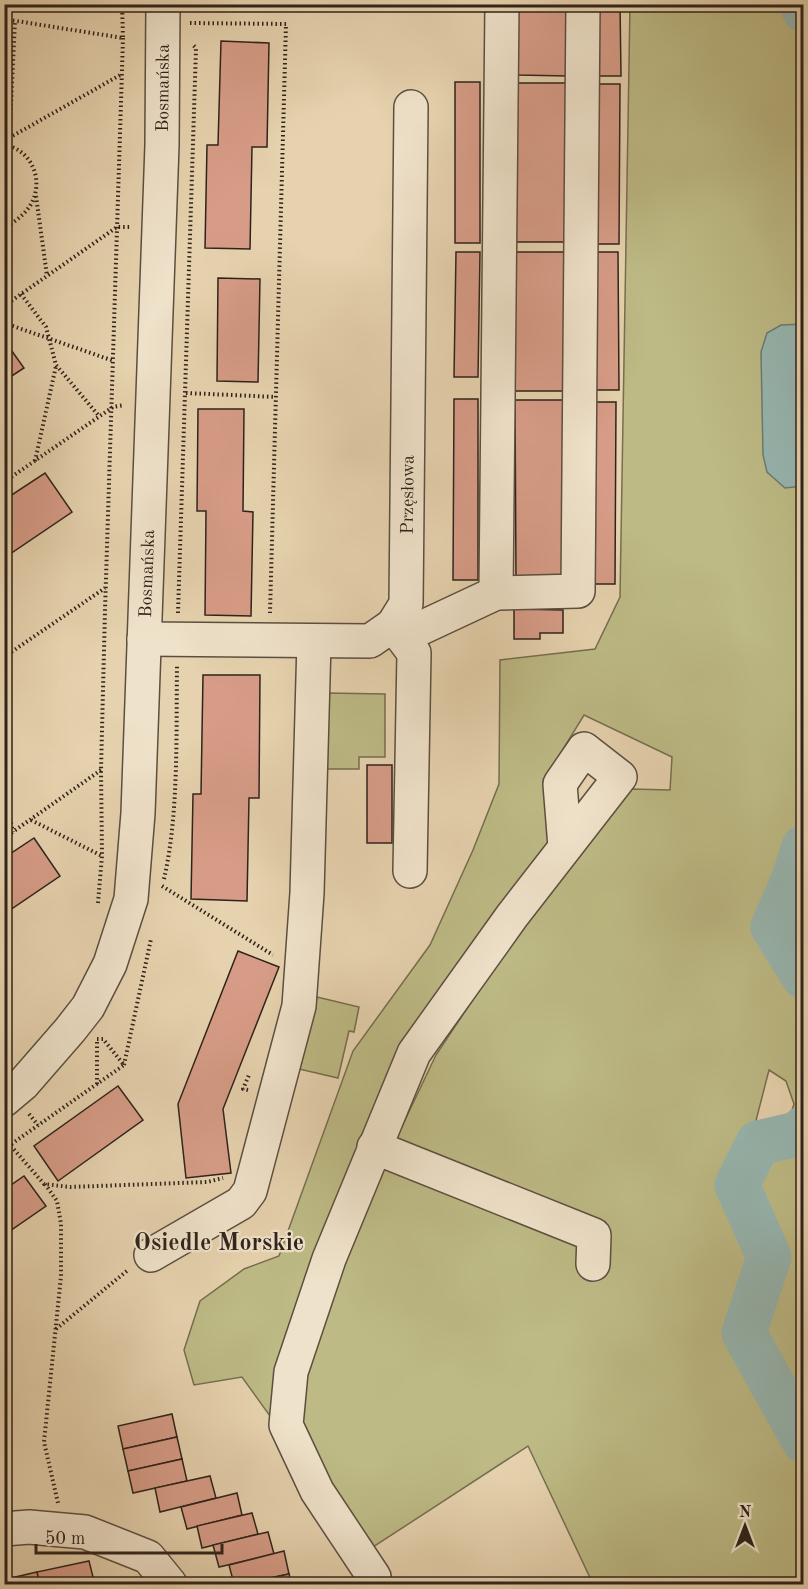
<svg xmlns="http://www.w3.org/2000/svg" width="808" height="1589" font-family="'Old Standard TT',serif">
	<style>
		.green { fill: #bdba85; stroke: #766e50; stroke-width: 1.5; fill-rule: evenodd }
		.water { fill: #97b6b0; stroke: #6d7b74; stroke-width: 1.5 }
		.lines { fill: none; stroke-linecap: round; stroke-linejoin: round }
		.river { stroke: #97b6b0; stroke-width: 45 }
		.building { fill: #d79c87; stroke: #2e231b; stroke-width: 1.5 }
		.minor-casing { stroke: #5c4f40; stroke-width: 36 }
		.path { stroke: #2e231b; stroke-width: 4; stroke-dasharray: 1.5 3; stroke-linecap: butt }
		.minor { stroke: #efe2ca; stroke-width: 33 }
		.labels { text-anchor: middle; stroke-width: 4.5; stroke-linejoin: round; paint-order: stroke }
		.street-label { font-size: 18px; fill: #2e231b; stroke: #efe2ca }
		.district-label { font-size: 24px; font-weight: bold; fill: #2e231b; stroke: #efe2ca }
	</style>
	<rect width="100%" height="100%" fill="#e6d2ae"/>
	<filter id="stains"><feTurbulence type="fractalNoise" baseFrequency=".00333" numOctaves="4"/><feColorMatrix values="0 0 0 0 .2 0 0 0 0 .09 0 0 0 0 .02 0 0 0 .5 -.17"/></filter>
	<radialGradient id="worn" r=".72"><stop offset=".6" stop-color="#630" stop-opacity="0"/><stop offset="1" stop-color="#630" stop-opacity=".3"/></radialGradient>
	<g class="green">
		<path d="M630 5H803V1584H593L528 1446 370 1549 312 1461 296 1417 318 1332 363 1208 436 1055 532 911 631 789 670 790 672 757 584 715 543 782 556 842 412 1045 275 1423 242 1377 194 1385 184 1350 200 1301 244 1269 279 1256 353 1051 430 945 473 850 499 784 500 660 595 649 620 597ZM769 1070 786 1081 794 1104 788 1123 752 1136Z"/>
		<polygon points="327,693 385,694 385,757 359,757 359,769 326,769"/>
		<polygon points="317,997 359,1007 354,1032 349,1031 338,1078 299,1069"/>
	</g>
	<polygon class="water" points="803,324 803,486 785,488 767,472 763,455 761,352 767,333 781,325"/>
	<g class="lines">
		<g class="river">
			<polyline points="802,4 804,10"/>
			<polyline points="804,847 794,878 773,927 804,977"/>
			<polyline points="804,1128 797,1134 758,1143 737,1185 769,1257 744,1333 804,1441"/>
		</g>
	</g>
	<g class="building">
		<polygon points="517,4 568,4 568,76 517,75"/>
		<polygon points="594,4 620,4 621,76 595,76"/>
		<polygon points="221,41 269,43 267,147 252,147 250,249 205,248 207,145 218,145"/>
		<polygon points="4,51 12,61 4,66"/>
		<rect x="455" y="82" width="25" height="161"/>
		<polygon points="517,83 568,83 567,242 516,242"/>
		<polygon points="593,84 620,84 619,244 593,244"/>
		<polygon points="456,252 480,252 478,377 454,377"/>
		<polygon points="515,252 567,252 566,391 515,391"/>
		<polygon points="591,252 618,252 619,390 591,390"/>
		<polygon points="218,278 260,279 258,382 217,381"/>
		<polygon points="4,340 24,368 4,381"/>
		<polygon points="454,399 478,399 478,580 453,580"/>
		<polygon points="515,400 565,400 566,579 516,580"/>
		<polygon points="591,402 616,402 615,584 590,584"/>
		<polygon points="198,409 244,409 243,511 253,512 251,616 205,615 206,511 197,511"/>
		<polygon points="45,473 72,512 4,558 4,500"/>
		<polygon points="514,609 563,610 563,633 540,633 540,639 514,639"/>
		<polygon points="203,675 260,675 259,798 249,798 247,901 191,899 193,794 201,794"/>
		<rect x="367" y="765" width="25" height="78"/>
		<polygon points="34,838 60,876 4,914 4,858"/>
		<polygon points="238,951 279,967 223,1109 231,1173 186,1178 178,1104"/>
		<polygon points="118,1086 143,1120 58,1181 34,1146"/>
		<polygon points="24,1176 46,1206 4,1235 4,1190"/>
		<polygon points="172,1414 177,1437 123,1449 118,1426"/>
		<polygon points="177,1437 182,1459 128,1471 123,1449"/>
		<polygon points="182,1459 187,1481 133,1493 128,1471"/>
		<polygon points="210,1476 216,1498 160,1512 155,1488"/>
		<polygon points="237,1493 242,1515 187,1529 181,1507"/>
		<polygon points="252,1513 258,1534 202,1548 197,1526"/>
		<polygon points="268,1532 274,1554 219,1567 213,1545"/>
		<polygon points="284,1551 289,1574 243,1584 234,1584 229,1565"/>
		<polygon points="4,1561 7,1561 11,1578 37,1572 40,1584 4,1584"/>
		<polygon points="89,1561 94,1581 75,1584 40,1584 37,1572"/>
		<polygon points="289,1574 292,1584 243,1584"/>
	</g>
	<g class="lines">
		<defs>
			<g id="minor">
				<polyline points="502,4 496,593 578,591 583,4"/>
				<polyline points="393,625 414,653 410,871"/>
				<polyline points="393,625 419,629 496,593"/>
				<path id="s1" d="M144 639 370 641 393 625 406 604 411 107"/>
				<path id="s2" d="M4 1100 23 1084 70 1030 88 1007 110 964 131 899 138 813 162 145 163 4"/>
				<polyline points="374,1147 594,1235 593,1264"/>
				<polyline points="151,1255 241,1203 250,1191 299,1006 307,893 314,642"/>
				<polyline points="4,1529 29,1527 85,1532 148,1557 170,1584"/>
				<polyline points="371,1584 374,1577 317,1491 286,1425 291,1372 329,1259 414,1053 512,916 620,777 584,749 560,784 565,847"/>
			</g>
		</defs>
		<use href="#minor" class="minor-casing"/>
		<g class="path">
			<polyline points="4,19 123,38 122,4"/>
			<polyline points="190,23 286,24 270,613"/>
			<polyline points="9,138 122,74"/>
			<path d="M4 145C27 148 41 172 35 194 32 209 17 221 4 228"/>
			<polyline points="9,146 15,21"/>
			<polyline points="36,196 47,276"/>
			<polyline points="4,294 10,302"/>
			<polyline points="21,294 46,327 56,365 99,416"/>
			<polyline points="4,306 117,227 131,227"/>
			<polyline points="4,323 114,361"/>
			<polyline points="186,393 276,397"/>
			<polyline points="35,461 56,366"/>
			<polyline points="4,482 113,407 124,405"/>
			<polyline points="178,613 196,48 192,44"/>
			<polyline points="4,657 105,588"/>
			<polyline points="4,792 13,832"/>
			<polyline points="31,820 102,856"/>
			<polyline points="4,838 101,770"/>
			<path d="M164 879C179 814 176 733 177 666"/>
			<polyline points="162,886 273,955"/>
			<polyline points="98,903 102,856 101,770 105,610 123,38"/>
			<polyline points="124,1065 151,939"/>
			<polyline points="97,1084 97,1039 103,1039 124,1065 10,1145 44,1184 70,1187 207,1182 223,1178"/>
			<polyline points="248,1090 243,1089 249,1075"/>
			<polyline points="29,1114 38,1125"/>
			<polyline points="45,1184 57,1201 61,1224 61,1276 44,1442 58,1503"/>
			<polyline points="56,1329 128,1270"/>
		</g>
		<use href="#minor" class="minor"/>
	</g>
	<g class="labels">
		<g class="street-label">
			<text dy="6" stroke="none"><textPath href="#s2" startOffset="1054">Bosmańska</textPath></text>
			<text dy="6" stroke="none"><textPath href="#s1" startOffset="388">Przęsłowa</textPath></text>
			<text dy="6" stroke="none"><textPath href="#s2" startOffset="568">Bosmańska</textPath></text>
		</g>
		<g class="district-label">
			<text x="219" y="1250">Osiedle Morskie</text>
		</g>
	</g>
	<rect width="808" height="1589" fill="none" stroke="#e6d2ae" stroke-width="24"/>
	<rect x="6" y="6" width="796" height="1577" fill="none" stroke="#2e231b" stroke-width="3"/>
	<rect x="12" y="12" width="784" height="1565" fill="none" stroke="#2e231b" stroke-width="1.5"/>
	<g transform="translate(745 1526)" stroke="#efe2ca" stroke-width="4.5" paint-order="stroke">
	<path d="M0-4.5L10 22L0 15L-10 22Z" fill="#2e231b"/>
	<text y="-9" font-size="16" font-weight="bold" text-anchor="middle" fill="#2e231b">N</text>
	</g>
	<path d="M36 1544v9h186v-9" fill="none" stroke="#2e231b" stroke-width="3"/>
	<text x="45" y="1544" font-size="18" fill="#2e231b" stroke="#efe2ca" stroke-width="4.5" paint-order="stroke">50 m</text>
	<rect width="100%" height="100%" filter="url(#stains)"/>
	<rect width="100%" height="100%" fill="url(#worn)"/>
</svg>
